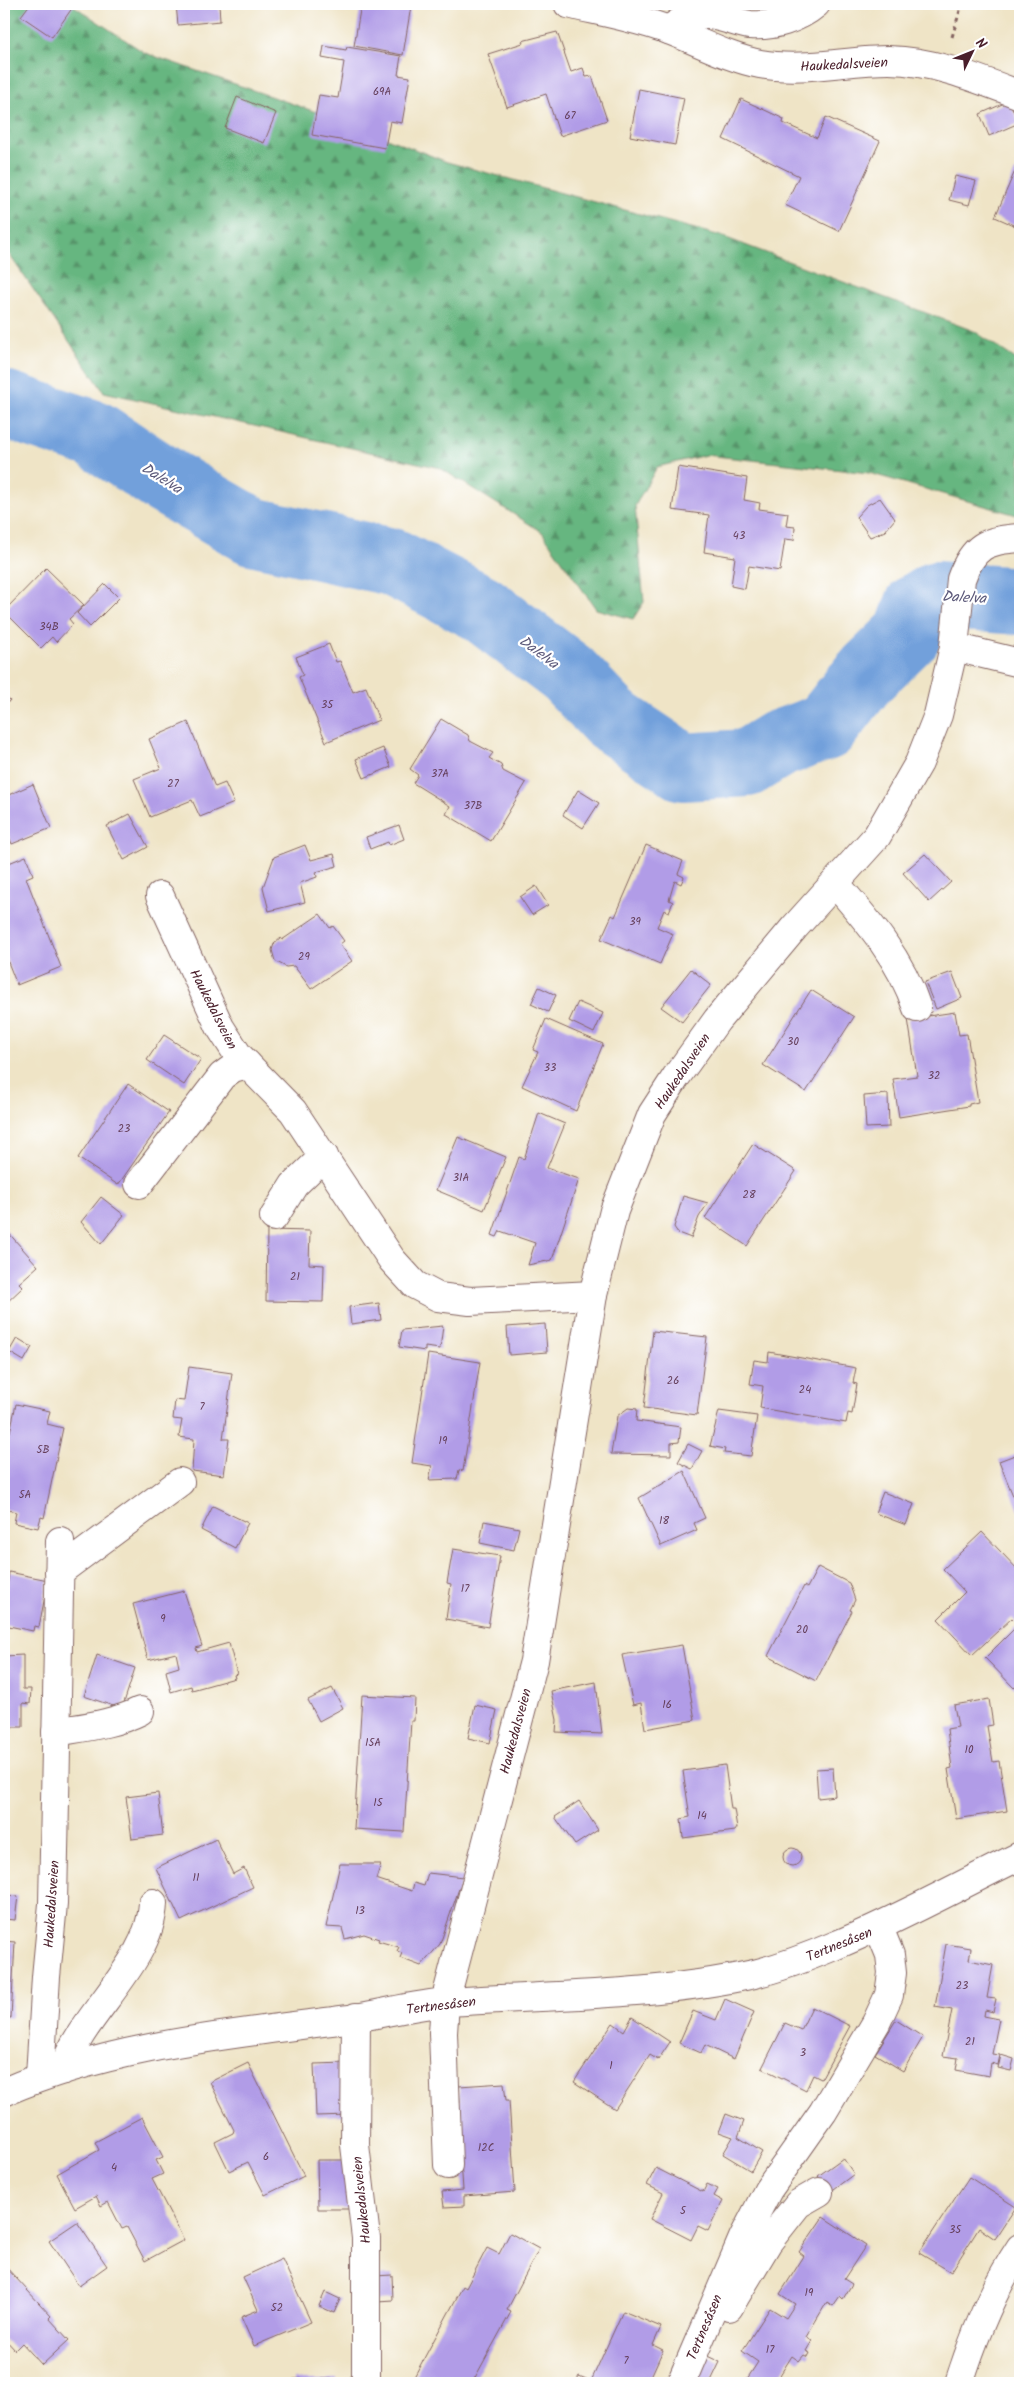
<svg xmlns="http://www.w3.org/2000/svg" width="1024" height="2387" font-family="Kalam,sans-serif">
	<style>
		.forest { fill: url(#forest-firs); stroke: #586a56 }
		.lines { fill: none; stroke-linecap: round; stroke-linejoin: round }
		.river { stroke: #72a0db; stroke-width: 68 }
		.building { fill: #b19ce7 }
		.minor-casing { stroke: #846461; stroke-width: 30 }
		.path { stroke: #846461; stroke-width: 3; stroke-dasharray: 4 4; stroke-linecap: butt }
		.minor { stroke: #fff; stroke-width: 28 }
		.labels { text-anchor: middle; stroke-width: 4.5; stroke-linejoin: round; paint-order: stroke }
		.number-label { font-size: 11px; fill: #643e5a }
		.street-label { font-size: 14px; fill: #4a1f2b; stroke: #fff }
		.water-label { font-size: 15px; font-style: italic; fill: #5c597a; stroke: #fff }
	</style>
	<defs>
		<pattern id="forest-firs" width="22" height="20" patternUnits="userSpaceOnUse" patternTransform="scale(1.25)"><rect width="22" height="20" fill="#66b680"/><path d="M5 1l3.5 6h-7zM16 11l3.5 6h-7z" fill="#569369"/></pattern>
	</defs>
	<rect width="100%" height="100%" fill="#fff"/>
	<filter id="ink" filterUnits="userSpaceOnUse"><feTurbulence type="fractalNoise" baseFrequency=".02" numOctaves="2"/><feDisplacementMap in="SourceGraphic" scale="10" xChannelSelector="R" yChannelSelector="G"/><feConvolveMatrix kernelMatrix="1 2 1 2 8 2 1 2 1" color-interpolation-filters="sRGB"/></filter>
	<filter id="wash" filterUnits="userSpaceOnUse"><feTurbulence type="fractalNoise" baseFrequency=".0096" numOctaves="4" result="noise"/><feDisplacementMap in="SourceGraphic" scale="20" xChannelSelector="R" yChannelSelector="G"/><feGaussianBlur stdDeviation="1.12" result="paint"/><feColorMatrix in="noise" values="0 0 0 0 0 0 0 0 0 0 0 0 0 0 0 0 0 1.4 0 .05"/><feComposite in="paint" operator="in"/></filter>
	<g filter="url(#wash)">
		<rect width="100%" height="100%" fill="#efe4c6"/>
		<polygon class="forest" points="4,4 71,4 145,53 351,124 447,162 721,236 974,331 1020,362 1020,516 869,473 706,455 657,467 635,506 644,602 633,619 596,609 542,532 440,468 104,392 4,247"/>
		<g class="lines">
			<polyline class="river" points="4,404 94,434 167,482 252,531 392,562 481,608 568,674 611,719 683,767 747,763 778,744 825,727 864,677 908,634 918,606 937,595 1020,601"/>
		</g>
		<g id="blocks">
			<g class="building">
				<polygon points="30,4 75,4 52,37 21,16"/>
				<polygon points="176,4 219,4 220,21 178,25"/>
				<polygon points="361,4 411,6 403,55 354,46"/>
				<polygon points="557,32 571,72 583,68 586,77 592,76 607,120 560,136 546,94 507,107 488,54 523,43 522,41"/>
				<polygon points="324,46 346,50 347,47 401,56 398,75 410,77 402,123 390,121 385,148 312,135 319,95 338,98 344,62 322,58"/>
				<polygon points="639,89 684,98 675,145 630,136"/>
				<polygon points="237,97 276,113 264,143 225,128"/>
				<polygon points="741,99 784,119 783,123 817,138 826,117 880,141 839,231 785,205 799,176 723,139"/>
				<polygon points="1009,101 1019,123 989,136 980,114"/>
				<polygon points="1015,171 1020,173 1020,228 995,217"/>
				<polygon points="955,176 976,181 969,205 949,200"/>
				<polygon points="678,467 747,478 744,500 760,503 759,509 788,513 786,526 795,527 794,540 785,539 780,571 749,566 745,589 731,586 735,557 704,552 709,515 672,510"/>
				<polygon points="880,498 895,519 885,531 870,537 856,517 867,505"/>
				<polygon points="46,568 84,605 69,619 73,624 56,642 52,637 41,648 4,611"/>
				<polygon points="105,584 119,598 90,627 77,613"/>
				<polygon points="329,644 336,662 340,661 353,692 366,687 379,720 326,742 299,677 303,675 296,657"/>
				<polygon points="4,695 10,700 4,707"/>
				<polygon points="441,719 468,735 470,741 493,753 489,758 501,765 503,771 526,783 491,841 446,814 450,806 413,783 418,775 410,769"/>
				<polygon points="188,722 215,787 225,783 234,803 200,817 192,800 150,817 134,779 161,768 149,739"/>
				<polygon points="383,748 391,767 364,778 356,759"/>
				<polygon points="33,784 51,828 12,844 4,825 4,797"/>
				<polygon points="578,790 599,803 583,828 563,815"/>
				<polygon points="130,814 148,847 124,860 107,826"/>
				<polygon points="399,825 404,839 389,845 388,842 370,849 366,837"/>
				<polygon points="305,845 311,860 334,854 337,866 316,872 317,877 300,883 305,902 269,911 263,887 274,857"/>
				<polygon points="646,845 683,861 678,874 684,877 681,884 675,881 674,883 669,900 673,902 669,912 664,910 657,927 673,934 660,964 601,939 612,915 615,917"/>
				<polygon points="925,854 951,882 929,902 903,873"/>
				<polygon points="26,856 33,875 26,878 61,967 17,985 4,952 4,865"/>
				<polygon points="536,886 548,905 532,915 520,897"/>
				<polygon points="320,914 330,928 333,926 344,941 340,944 352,961 311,989 294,966 286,967 275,961 272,950 274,944 281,938 282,940"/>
				<polygon points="691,969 711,985 682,1022 661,1007"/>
				<polygon points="952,972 962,998 936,1009 925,982"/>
				<polygon points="539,987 556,995 548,1012 531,1004"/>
				<polygon points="811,990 854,1017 806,1092 763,1065"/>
				<polygon points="578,1002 603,1013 594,1033 569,1021"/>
				<polygon points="955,1012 959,1035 967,1034 978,1102 969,1104 969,1106 899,1117 893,1079 917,1076 908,1019"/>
				<polygon points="546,1019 603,1044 576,1111 522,1086 538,1052 533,1050"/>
				<polygon points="164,1035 201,1059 184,1085 147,1060"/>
				<polygon points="128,1084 169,1112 118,1185 78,1158"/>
				<polygon points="888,1094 889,1127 866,1128 864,1096"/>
				<polygon points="539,1113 565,1124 547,1168 579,1179 552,1260 528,1265 535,1243 500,1231 497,1237 492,1235 519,1157 524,1159"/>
				<polygon points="458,1137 506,1157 484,1210 436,1190"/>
				<polygon points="753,1144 796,1171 747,1246 705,1218"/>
				<polygon points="683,1196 708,1203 699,1217 691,1238 678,1233 674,1227"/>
				<polygon points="101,1197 124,1215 101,1244 81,1222"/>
				<polygon points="5,1229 38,1266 19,1283 23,1287 4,1305"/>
				<polygon points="267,1230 310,1231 309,1264 324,1265 323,1302 266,1301"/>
				<polygon points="379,1303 381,1320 351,1324 349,1307"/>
				<polygon points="545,1324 547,1352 509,1355 507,1327"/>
				<polygon points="443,1326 440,1349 425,1347 425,1351 399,1347 402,1330"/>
				<polygon points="653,1331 707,1337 697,1415 644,1408"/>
				<polygon points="17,1338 32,1347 24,1361 9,1352"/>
				<polygon points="769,1352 856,1368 853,1383 857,1384 852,1414 848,1413 846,1423 760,1408 763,1386 750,1384 754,1360 768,1362"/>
				<polygon points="428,1354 480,1362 463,1471 459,1470 457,1479 429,1480 432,1466 412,1463"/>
				<polygon points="189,1367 232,1373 223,1439 229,1439 224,1475 192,1471 194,1439 179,1437 182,1420 173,1419 175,1400 184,1401"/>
				<polygon points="16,1404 50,1411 47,1424 63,1428 44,1518 41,1517 38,1528 14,1523 16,1512 4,1509 4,1462 7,1448 4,1447 4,1443 6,1431 10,1432"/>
				<polygon points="628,1408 637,1409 636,1421 681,1427 679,1442 671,1443 671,1455 611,1454 617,1416"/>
				<polygon points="719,1411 757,1416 751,1456 724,1453 725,1449 710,1446"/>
				<polygon points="688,1444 702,1451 692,1469 678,1462"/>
				<polygon points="1020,1453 1020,1513 999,1461"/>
				<polygon points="684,1471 705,1518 694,1523 697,1530 661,1546 639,1498"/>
				<polygon points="883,1492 914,1504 906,1525 875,1513"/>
				<polygon points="213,1506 248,1523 235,1548 201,1530"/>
				<polygon points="484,1521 519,1528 514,1550 480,1543"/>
				<polygon points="982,1532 1020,1572 1020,1621 1017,1623 1012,1618 972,1655 938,1619 965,1592 943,1569"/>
				<polygon points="453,1549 500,1556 488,1627 446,1619 451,1584 447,1583"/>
				<polygon points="818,1567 849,1583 855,1600 850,1610 852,1611 816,1681 768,1656 804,1586 807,1588"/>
				<polygon points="9,1572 48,1580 39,1627 34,1626 33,1631 4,1625 4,1586 7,1587"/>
				<polygon points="184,1591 202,1646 196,1648 197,1652 229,1643 237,1674 234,1675 235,1678 192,1690 191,1686 171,1692 166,1671 179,1667 176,1653 148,1660 133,1604"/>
				<polygon points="1015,1628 1020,1633 1020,1682 1014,1688 985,1658"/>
				<polygon points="682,1645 695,1720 645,1729 641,1703 633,1705 622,1655"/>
				<polygon points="23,1655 23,1689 31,1689 30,1704 23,1703 23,1727 4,1727 4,1656"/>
				<polygon points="97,1655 135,1668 122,1709 84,1696"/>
				<polygon points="596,1682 602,1734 556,1732 557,1720 551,1691"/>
				<polygon points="332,1688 343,1708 319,1721 308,1700"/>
				<polygon points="362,1695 415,1698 414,1721 411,1721 404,1832 354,1829"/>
				<polygon points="989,1699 993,1725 987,1726 993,1762 999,1761 1007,1811 956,1819 948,1769 952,1768 947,1729 958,1727 954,1705"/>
				<polygon points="475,1705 497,1710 490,1743 468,1738"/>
				<polygon points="725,1765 731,1809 734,1809 737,1828 735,1831 683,1838 681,1819 690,1817 683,1771"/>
				<polygon points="833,1768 835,1796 818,1798 816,1769"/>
				<polygon points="158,1793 163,1835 132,1839 126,1797"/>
				<polygon points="579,1801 598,1830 575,1845 555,1817"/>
				<polygon points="216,1839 233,1874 244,1868 253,1887 181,1921 156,1868"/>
				<circle cx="792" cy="1857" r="9"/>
				<polygon points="340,1864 381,1864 376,1879 412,1891 414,1883 424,1886 428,1873 463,1877 440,1944 421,1966 400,1958 402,1953 397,1951 399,1947 378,1941 379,1939 364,1934 345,1939 342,1928 326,1927"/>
				<polygon points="4,1895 18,1896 15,1920 4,1919"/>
				<polygon points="4,1941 15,1942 11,2018 4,2017"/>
				<polygon points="946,1944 971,1948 969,1960 993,1965 987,1998 996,1999 993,2012 985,2010 984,2016 999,2019 992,2054 1000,2055 998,2065 991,2063 989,2076 956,2070 958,2058 943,2056 952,2010 935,2007"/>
				<polygon points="725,1999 754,2012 734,2059 705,2045 701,2053 679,2043 693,2011 716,2020"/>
				<polygon points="812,2007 850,2026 821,2079 813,2075 806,2090 762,2068 785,2023 801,2030"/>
				<polygon points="632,2017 670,2042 658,2060 650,2055 615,2109 574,2082 613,2023 624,2031"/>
				<polygon points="896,2020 923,2037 903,2071 875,2054"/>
				<polygon points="1001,2055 1014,2059 1011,2071 998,2068"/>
				<polygon points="248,2063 304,2176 265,2195 248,2162 229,2171 215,2142 233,2133 234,2130 210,2082"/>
				<polygon points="347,2063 349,2115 316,2116 314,2064"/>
				<polygon points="504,2083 506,2100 509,2100 515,2192 464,2196 464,2206 444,2207 442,2192 463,2190 457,2103 460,2103 459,2086"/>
				<polygon points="726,2114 744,2121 738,2137 762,2152 751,2171 723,2154 733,2137 719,2132"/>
				<polygon points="142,2117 163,2157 156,2160 163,2174 152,2179 184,2240 145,2261 127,2227 122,2229 108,2202 101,2206 96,2196 75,2208 57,2174 99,2150 95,2142"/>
				<polygon points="843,2158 854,2174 830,2192 818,2176"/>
				<polygon points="317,2160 349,2160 350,2209 318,2209"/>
				<polygon points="656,2168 703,2192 707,2184 718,2189 714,2196 723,2201 708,2231 698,2226 691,2240 650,2219 663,2193 647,2185"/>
				<polygon points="969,2177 1016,2207 995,2239 979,2228 951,2272 919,2253"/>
				<polygon points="823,2217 866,2245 844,2279 852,2284 843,2299 840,2296 833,2306 827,2302 806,2337 812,2341 806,2351 810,2353 808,2357 804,2355 799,2361 792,2356 775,2383 753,2383 747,2379 758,2362 742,2351 770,2308 786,2318 795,2304 780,2294 804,2256 799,2252"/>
				<polygon points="77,2222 107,2266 79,2286 49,2241"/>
				<polygon points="510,2233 539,2249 507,2310 511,2312 472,2383 427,2383 414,2377 463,2286 466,2288 487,2248 499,2254"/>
				<polygon points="282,2259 311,2322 254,2346 241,2317 258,2310 243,2277"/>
				<polygon points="4,2265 51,2316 49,2318 69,2340 42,2365 22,2343 15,2350 4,2338"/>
				<polygon points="392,2275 393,2300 377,2301 375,2276"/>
				<polygon points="325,2292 340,2299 334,2313 319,2306"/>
				<polygon points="623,2311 661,2327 653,2345 663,2350 648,2383 601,2383 592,2379"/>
				<polygon points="701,2353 720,2362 710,2383 689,2383"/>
				<polygon points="579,2376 596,2383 575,2383"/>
				<rect x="294" y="2379" width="42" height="4"/>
			</g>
		</g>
	</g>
	<g filter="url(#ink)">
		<use href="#blocks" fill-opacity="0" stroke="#846461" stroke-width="1"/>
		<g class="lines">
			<defs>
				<g id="minor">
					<path d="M568 4C602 12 638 18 671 31 700 42 729 58 760 64 803 72 846 60 889 60 935 61 978 79 1020 95"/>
					<path d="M669 30C678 23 688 15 700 15 717 13 734 23 750 25 773 27 798 19 816 4"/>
					<polyline points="954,647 1020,663"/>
					<path d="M835 883C868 921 901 959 917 1008"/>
					<polyline points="160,896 220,1027 238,1055 293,1111 392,1260 415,1285 438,1297 470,1301 593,1295"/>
					<polyline points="139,1184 222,1076 233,1068 247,1064"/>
					<polyline points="274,1217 294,1185 324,1156"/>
					<polyline points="59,1572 180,1482"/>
					<path d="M56 1732C84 1727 114 1724 140 1711"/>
					<polyline points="356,2017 355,2145 366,2238 366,2378 364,2383"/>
					<path d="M63 2070C82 2013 151 1963 153 1903"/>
					<polyline points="40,2076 46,1977 53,1904 60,1541"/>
					<path d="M4 2092C113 2044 238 2034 355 2018 386 2013 417 2004 449 2002 550 1995 655 1996 754 1974 782 1967 808 1957 834 1946 898 1920 958 1886 1020 1856"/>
					<path d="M448 2165 443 2033 445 2002 534 1661 593 1295 614 1211 652 1114 676 1077 717 1020 794 928 877 836 919 763 938 715 954 647 961 579C973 546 986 540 1020 538"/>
					<polyline points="729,2307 768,2242 798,2204 819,2192"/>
					<polyline points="681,2383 743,2238 768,2190 823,2112 876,2023 889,1995 892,1973 890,1955 879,1928"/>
					<path d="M959 2383C974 2336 992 2290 1020 2248"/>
				</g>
			</defs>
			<use href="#minor" class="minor-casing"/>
			<polyline class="path" points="952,37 962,4"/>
			<use href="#minor" class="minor"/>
		</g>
	</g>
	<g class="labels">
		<g class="number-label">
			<text x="382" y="95">69A</text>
			<text x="570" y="119">67</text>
			<text x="739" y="539">43</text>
			<text x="49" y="630">34B</text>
			<text x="327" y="708">35</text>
			<text x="440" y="777">37A</text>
			<text x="173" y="787">27</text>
			<text x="473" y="809">37B</text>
			<text x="635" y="925">39</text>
			<text x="304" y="960">29</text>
			<text x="793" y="1045">30</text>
			<text x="550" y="1071">33</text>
			<text x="934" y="1079">32</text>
			<text x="124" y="1132">23</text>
			<text x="461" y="1181">31A</text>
			<text x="749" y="1198">28</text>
			<text x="295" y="1280">21</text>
			<text x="673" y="1384">26</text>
			<text x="805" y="1393">24</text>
			<text x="202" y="1410">7</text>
			<text x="443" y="1444">19</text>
			<text x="43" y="1453">5B</text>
			<text x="25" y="1498">5A</text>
			<text x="664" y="1524">18</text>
			<text x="465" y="1592">17</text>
			<text x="163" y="1622">9</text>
			<text x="802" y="1633">20</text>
			<text x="667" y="1708">16</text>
			<text x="373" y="1746">15A</text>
			<text x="969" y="1753">10</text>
			<text x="378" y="1806">15</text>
			<text x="702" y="1819">14</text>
			<text x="196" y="1881">11</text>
			<text x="360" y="1914">13</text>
			<text x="962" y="1989">23</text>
			<text x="970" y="2045">21</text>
			<text x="803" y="2056">3</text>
			<text x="611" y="2069">1</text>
			<text x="486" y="2151">12C</text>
			<text x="266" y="2160">6</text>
			<text x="114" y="2171">4</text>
			<text x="683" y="2214">5</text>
			<text x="955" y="2233">35</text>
			<text x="809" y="2296">19</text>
			<text x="277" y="2311">52</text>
			<text x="770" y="2353">17</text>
			<text x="626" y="2364">7</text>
		</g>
		<g class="street-label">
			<text transform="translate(844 64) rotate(-3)" y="5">Haukedalsveien</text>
			<text transform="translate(214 1009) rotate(63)" y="5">Haukedalsveien</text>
			<text transform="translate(682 1071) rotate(-56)" y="5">Haukedalsveien</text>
			<text transform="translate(515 1731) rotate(-75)" y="5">Haukedalsveien</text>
			<text transform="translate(51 1904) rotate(-86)" y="5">Haukedalsveien</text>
			<text transform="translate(839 1944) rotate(-22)" y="5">Tertnesåsen</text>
			<text transform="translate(441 2005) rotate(-7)" y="5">Tertnesåsen</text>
			<text transform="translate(361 2200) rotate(-96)" y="5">Haukedalsveien</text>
			<text transform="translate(704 2327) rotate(-67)" y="5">Tertnesåsen</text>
		</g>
		<g class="water-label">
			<text transform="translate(162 478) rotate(32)" y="5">Dalelva</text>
			<text transform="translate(964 597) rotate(3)" y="5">Dalelva</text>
			<text transform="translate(539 652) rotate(37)" y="5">Dalelva</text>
		</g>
	</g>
	<rect width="1024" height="2387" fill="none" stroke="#fff" stroke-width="20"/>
	<g transform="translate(972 52) rotate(47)" stroke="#ffffff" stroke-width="4" paint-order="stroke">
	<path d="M0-4L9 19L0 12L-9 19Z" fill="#4a1f2b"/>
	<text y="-8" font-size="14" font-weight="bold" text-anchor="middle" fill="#4a1f2b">N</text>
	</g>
</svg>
